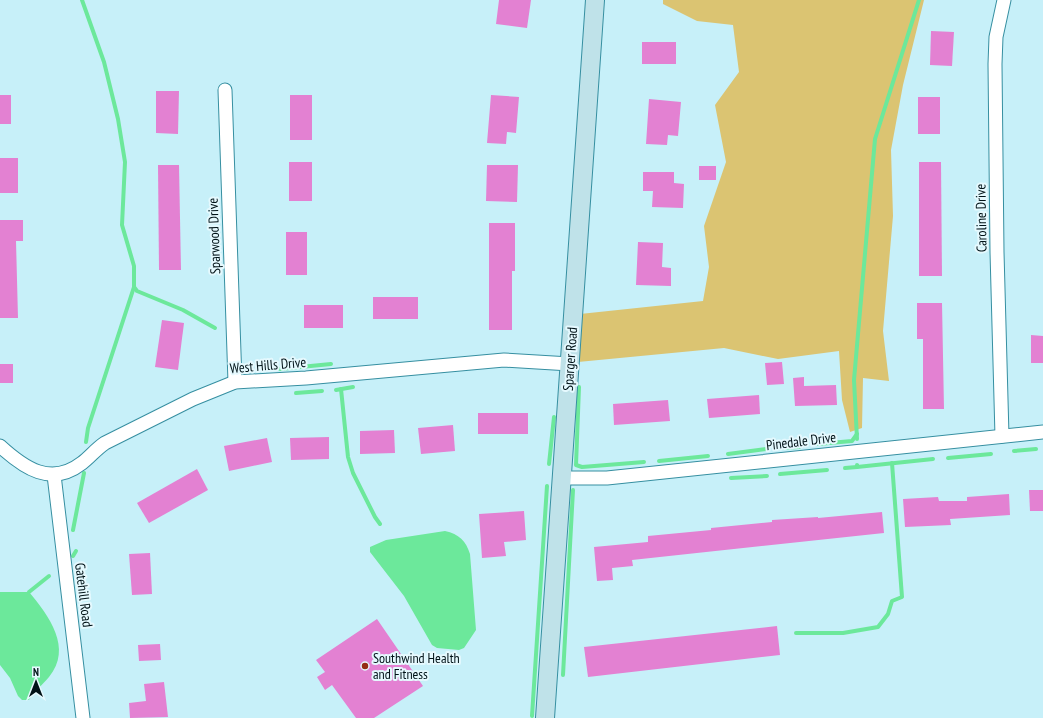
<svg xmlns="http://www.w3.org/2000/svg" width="1043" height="718" font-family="'PT Sans Narrow',sans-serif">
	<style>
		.green { fill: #dbc472 }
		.water { fill: #6ce89b }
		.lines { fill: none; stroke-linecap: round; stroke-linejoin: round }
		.stream { stroke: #6ce89b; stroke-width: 4 }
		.building { fill: #e381d2 }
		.street-casing { stroke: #368fa1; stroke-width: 15 }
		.secondary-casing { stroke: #368fa1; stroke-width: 20 }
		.street { stroke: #fff; stroke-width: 13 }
		.secondary { stroke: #bfe2e9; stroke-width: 18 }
		.poi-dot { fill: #952d15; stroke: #e5f9fe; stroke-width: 1.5 }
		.labels { text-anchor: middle; stroke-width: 4; stroke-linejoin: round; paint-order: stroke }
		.street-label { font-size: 14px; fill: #001217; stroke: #e5f9fe }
		.poi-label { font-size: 14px; fill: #001217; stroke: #e5f9fe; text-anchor: start }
	</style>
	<rect width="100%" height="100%" fill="#c7f0f9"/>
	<polygon class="green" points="663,0 924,0 903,85 891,150 893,216 883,331 889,381 863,378 862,428 850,432 842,400 839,351 778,359 724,348 578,362 580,314 703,301 709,267 704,226 726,162 715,105 739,72 733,25 697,21 663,4"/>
	<g class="water">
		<path d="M445 531C459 534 466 541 470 554L476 630 464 648 459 650 437 648 432 645 404 596 370 552V547L386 540Z"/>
		<path d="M0 592H29C49 616 73 648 49 677 42 685 35 691 29 700H22L18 696 10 678 0 665Z"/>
	</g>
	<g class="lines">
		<g class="stream">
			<polyline points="82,0 104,62 118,119 125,162 122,225 134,266 134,287 88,428 86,442"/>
			<polyline points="134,287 137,291 183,310 215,328"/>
			<polyline points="280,369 331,364"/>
			<polyline points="579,387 576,465 582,467 644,462"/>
			<polyline points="341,389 348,457 353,473 375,517 380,524"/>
			<polyline points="336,390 353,387"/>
			<polyline points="296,393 322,391"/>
			<polyline points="857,439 854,380 875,139 919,0"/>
			<polyline points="818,444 852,441 857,434"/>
			<polyline points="781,448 799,447"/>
			<polyline points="1014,451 1036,449"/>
			<polyline points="728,454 766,449"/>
			<polyline points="948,458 991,454"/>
			<polyline points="659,461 708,456"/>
			<polyline points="549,464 554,417"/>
			<polyline points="857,465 857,467 933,459"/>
			<polyline points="845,468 857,467"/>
			<polyline points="780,474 827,470"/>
			<polyline points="731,478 767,476"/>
			<polyline points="73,530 84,473"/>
			<polyline points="73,556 76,551"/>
			<polyline points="29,592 49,576"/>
			<polyline points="796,633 843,633 878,627 888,614 892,601 902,597 892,463"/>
			<polyline points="563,675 573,490"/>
			<polyline points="532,716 547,486"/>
		</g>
	</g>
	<g class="building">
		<polygon points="499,0 531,0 527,28 496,24"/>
		<polygon points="931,31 954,32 952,66 930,65"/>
		<rect x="642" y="42" width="34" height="22"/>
		<polygon points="156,91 179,91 178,134 156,133"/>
		<rect x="0" y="95" width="11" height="29"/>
		<rect x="290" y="95" width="22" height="45"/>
		<polygon points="491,95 519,97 516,133 507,132 506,144 487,143"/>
		<rect x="918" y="97" width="22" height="37"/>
		<polygon points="649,99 681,102 678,136 668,135 667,145 646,144"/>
		<rect x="0" y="158" width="18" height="35"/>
		<rect x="289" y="162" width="23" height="39"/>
		<polygon points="919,162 941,162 942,276 919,276"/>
		<polygon points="158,165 179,165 181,270 159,270"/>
		<polygon points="487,165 518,165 517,202 486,201"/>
		<rect x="699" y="166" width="17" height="14"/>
		<polygon points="643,172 674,172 674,183 684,184 683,208 652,207 653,191 643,191"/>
		<polygon points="0,220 23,220 23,241 16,241 18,318 0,318"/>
		<polygon points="489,223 515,223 515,271 512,271 512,330 489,330"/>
		<rect x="286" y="232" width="21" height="43"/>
		<polygon points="638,242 663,243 662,267 671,268 671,286 636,285"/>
		<rect x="373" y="297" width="45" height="22"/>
		<polygon points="917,303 942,303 944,409 923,409 923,339 917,339"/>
		<rect x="304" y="305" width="39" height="23"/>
		<polygon points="162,320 184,323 178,370 155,367"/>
		<polygon points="1031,335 1043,336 1043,363 1031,363"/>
		<polygon points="782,362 784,384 767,385 765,363"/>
		<rect x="0" y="364" width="13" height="19"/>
		<polygon points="804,377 804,386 836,385 837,405 795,406 793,378"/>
		<polygon points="759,395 760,414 709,418 707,399"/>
		<polygon points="668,400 670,421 614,425 613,404"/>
		<rect x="478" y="413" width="50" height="21"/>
		<polygon points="453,425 455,451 421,454 418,428"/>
		<polygon points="394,430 395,453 360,454 360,431"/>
		<polygon points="329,437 329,459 291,460 290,438"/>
		<polygon points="267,438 272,462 229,471 224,446"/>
		<polygon points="197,469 208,490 149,523 137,503"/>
		<polygon points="1029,490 1043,490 1043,511 1030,511"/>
		<polygon points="1009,494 1010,515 950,519 951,525 905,527 903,499 938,497 939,501 967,501 967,497"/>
		<polygon points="524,511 526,540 504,542 506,556 482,558 479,514"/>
		<polygon points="882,512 884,533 632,560 633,566 612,568 613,580 597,581 594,547 648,542 648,536 711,530 711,528 772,522 772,520 818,517 818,518"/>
		<polygon points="150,553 152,594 132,595 129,554"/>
		<polygon points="377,619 423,686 374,718 356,718 332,685 325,690 317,677 325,672 316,660"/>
		<polygon points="777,626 780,655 588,677 584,647"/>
		<polygon points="160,644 161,660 139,661 138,645"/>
		<polygon points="164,682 168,717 130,718 129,703 146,701 144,684"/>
	</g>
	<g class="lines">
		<defs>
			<g id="street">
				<polyline points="225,90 235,382"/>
				<polyline points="1002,436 997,252 995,64 996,37 1004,0"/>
				<path d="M0 446C24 468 51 487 82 463 90 457 96 449 105 443L193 399 235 382 306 378 504 360 570 364"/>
				<polyline points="54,475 83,718"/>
				<polyline points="562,478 607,478 1043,432"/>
			</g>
			<polyline id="secondary" points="545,718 595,0"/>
		</defs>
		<use href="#street" class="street-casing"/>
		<use href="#secondary" class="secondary-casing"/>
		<use href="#street" class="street"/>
		<use href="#secondary" class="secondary"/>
	</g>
	<circle class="poi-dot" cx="365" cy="666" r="4"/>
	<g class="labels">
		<g class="street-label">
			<text transform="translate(981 218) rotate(-91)" y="5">Caroline Drive</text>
			<text transform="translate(214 236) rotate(-92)" y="5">Sparwood Drive</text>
			<text transform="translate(570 359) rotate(-86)" y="5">Sparger Road</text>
			<text transform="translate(268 365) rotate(-5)" y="5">West Hills Drive</text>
			<text transform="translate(801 441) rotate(-7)" y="5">Pinedale Drive</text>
			<text transform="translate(84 595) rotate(83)" y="5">Gatehill Road</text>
		</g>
		<g class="poi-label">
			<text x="373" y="663">Southwind Health<tspan x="373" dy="16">and Fitness</tspan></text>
		</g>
	</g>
	<g transform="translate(36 682)" stroke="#e5f9fe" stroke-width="3" paint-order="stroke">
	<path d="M0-3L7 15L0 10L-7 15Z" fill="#001217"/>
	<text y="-6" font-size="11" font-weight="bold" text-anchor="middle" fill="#001217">N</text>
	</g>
</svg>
